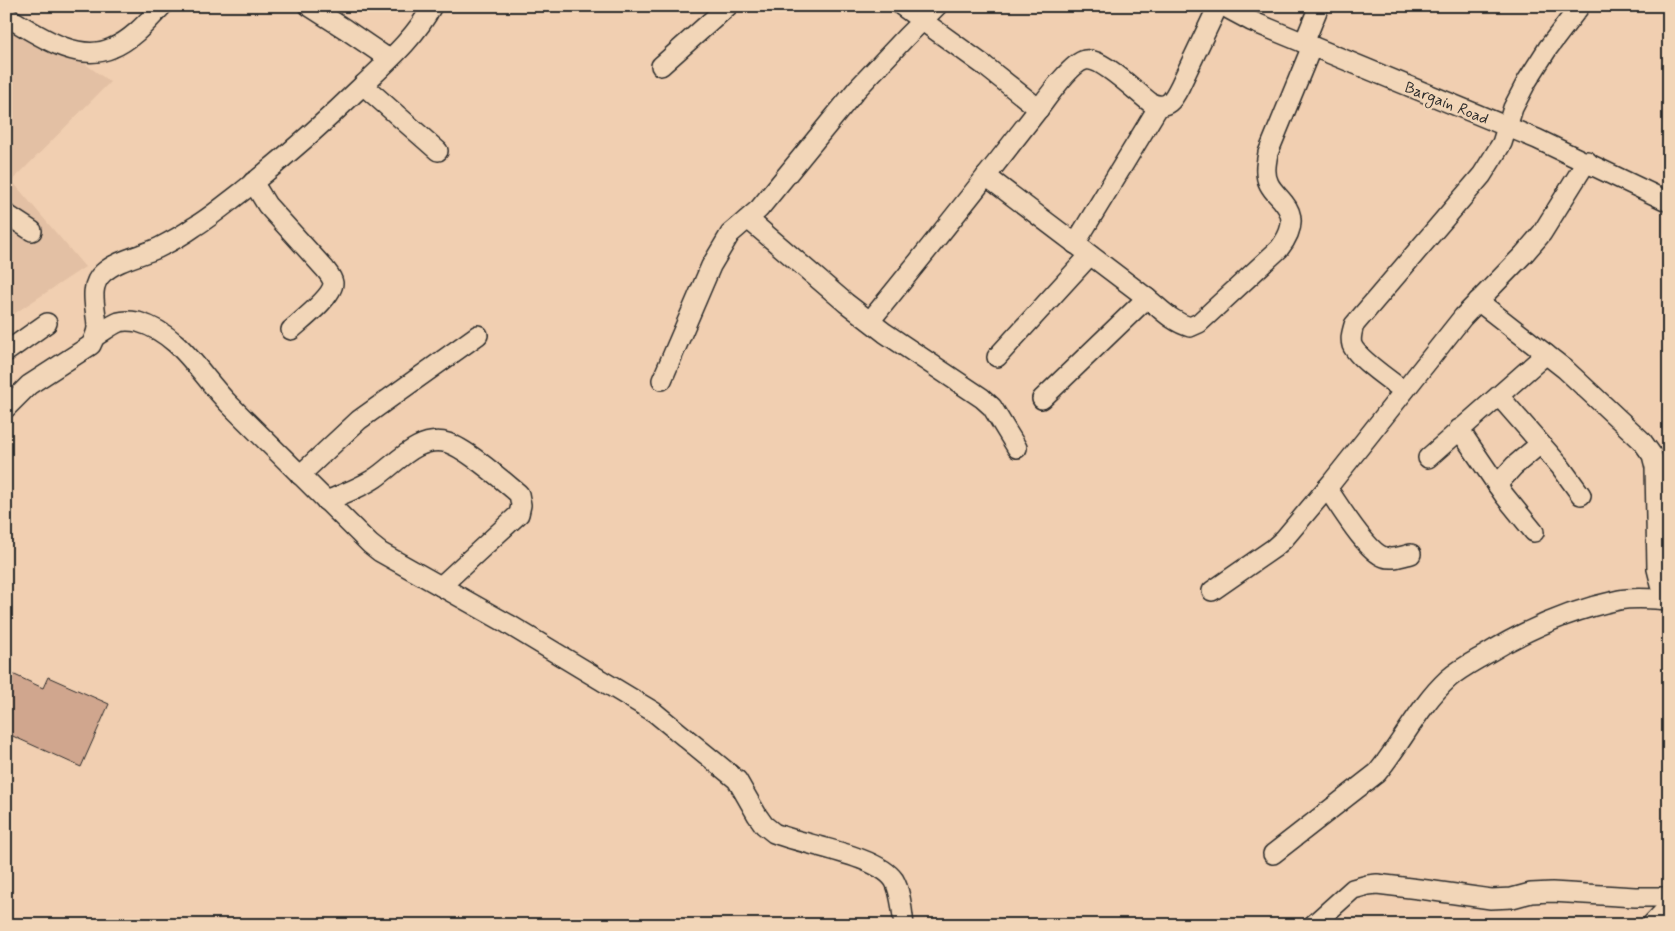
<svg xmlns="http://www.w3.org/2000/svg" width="1675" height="931" font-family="Mynerve,sans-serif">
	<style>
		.built { fill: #e3c0a4 }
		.building { fill: #d0a68e; stroke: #2b2b2b }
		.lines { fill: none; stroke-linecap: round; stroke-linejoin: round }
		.minor-casing { stroke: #2b2b2b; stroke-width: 22 }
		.minor { stroke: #f2d6b8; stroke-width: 19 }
		.labels { text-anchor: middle; stroke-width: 4.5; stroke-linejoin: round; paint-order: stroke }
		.street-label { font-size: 16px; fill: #2b2b2b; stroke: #f2d6b8 }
	</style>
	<rect width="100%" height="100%" fill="#f1cfb1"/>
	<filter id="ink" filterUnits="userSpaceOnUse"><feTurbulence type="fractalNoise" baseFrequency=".02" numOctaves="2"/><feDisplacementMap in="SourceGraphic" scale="10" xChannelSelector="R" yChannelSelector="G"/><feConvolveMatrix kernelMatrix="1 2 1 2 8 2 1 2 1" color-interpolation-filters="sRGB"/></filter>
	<g filter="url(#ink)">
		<polygon class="built" points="6,6 110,82 12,181 85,267 6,319"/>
		<polygon class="building" points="6,671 43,688 48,677 109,704 81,767 6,733"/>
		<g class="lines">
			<defs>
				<g id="minor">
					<polyline points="309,6 345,29 389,59"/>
					<polyline points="902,6 985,66 1039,109"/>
					<polyline points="1223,6 1251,21 1537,139 1669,202"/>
					<path d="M6 16C35 33 77 64 112 48 132 40 148 21 162 6"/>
					<polyline points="1304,43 1319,6"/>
					<polyline points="661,66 728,6"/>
					<polyline points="363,85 438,151"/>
					<path d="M986 176 1147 298C1161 309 1172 322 1190 327L1199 323 1279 249C1290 235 1297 219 1284 203 1279 196 1273 192 1269 184 1264 174 1266 164 1268 153L1312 46"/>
					<path d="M253 182 267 205 325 269C328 273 332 277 333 283 333 296 301 321 291 330"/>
					<polyline points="6,214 32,231"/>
					<polyline points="748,219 846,303 885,333 982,398 992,407 1017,448"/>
					<polyline points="1075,244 1159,106"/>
					<polyline points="1478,301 1565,369 1642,441 1652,455 1655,467 1657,569 1661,585 1669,598"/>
					<path d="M870 321C928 250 985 178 1041 106 1049 95 1072 63 1085 60 1101 56 1137 93 1151 103 1168 110 1173 100 1180 86L1218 6"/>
					<path d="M96 336C103 332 111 325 119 322 125 320 132 321 138 322 181 334 200 375 229 404L370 544 380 552 508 624 654 712 737 780 757 815 764 825 774 833C803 845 877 855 894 880 901 892 902 911 904 925"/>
					<polyline points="6,352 47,323"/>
					<polyline points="997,357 1090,255"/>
					<polyline points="662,380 711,266 730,234 759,209 857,89 906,37 937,6"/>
					<path d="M1404 391C1392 382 1357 358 1352 345 1350 338 1352 332 1354 325L1482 175 1502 143 1513 108 1527 81 1548 48 1580 6"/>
					<polyline points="1499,396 1560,466 1581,495"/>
					<polyline points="1042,399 1147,298"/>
					<path d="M6 408 29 385 91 345C94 339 96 335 97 328 97 310 87 287 103 273 117 260 140 256 158 248 170 242 183 235 194 227 211 217 227 203 243 191 284 158 324 123 362 86 387 62 416 37 432 6"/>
					<polyline points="1459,429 1504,495 1534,532"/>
					<polyline points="1428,458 1546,354"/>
					<polyline points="300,475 359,420 478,335"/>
					<polyline points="1497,485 1514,466 1540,444"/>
					<path d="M1327 488C1339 505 1366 551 1384 557 1393 560 1403 556 1411 554"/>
					<path d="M326 501C343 494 360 488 375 478 396 464 419 434 448 443 467 449 502 480 519 494L521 505 519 514 441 586"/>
					<polyline points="1212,591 1274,548 1284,539 1332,482 1463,317 1524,254 1542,233 1587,161"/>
					<path d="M1273 854 1377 773C1402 743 1419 706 1448 679 1458 670 1471 663 1483 656 1525 630 1571 610 1619 600 1635 597 1653 599 1669 600"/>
					<polyline points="1313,925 1353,889 1368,885 1377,884 1427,890 1491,899 1512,898 1531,893 1552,892 1635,897 1669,897"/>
					<polyline points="1651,925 1669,906"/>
				</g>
			</defs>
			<use href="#minor" class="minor-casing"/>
			<use href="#minor" class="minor"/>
		</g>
	</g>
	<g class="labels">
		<g class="street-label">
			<text transform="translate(1447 102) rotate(22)" y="6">Bargain Road</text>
		</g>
	</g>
	<rect width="1675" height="931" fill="none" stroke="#f2d6b8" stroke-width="25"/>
	<rect x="12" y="12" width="1650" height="906" fill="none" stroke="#2b2b2b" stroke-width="2" filter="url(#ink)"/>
</svg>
